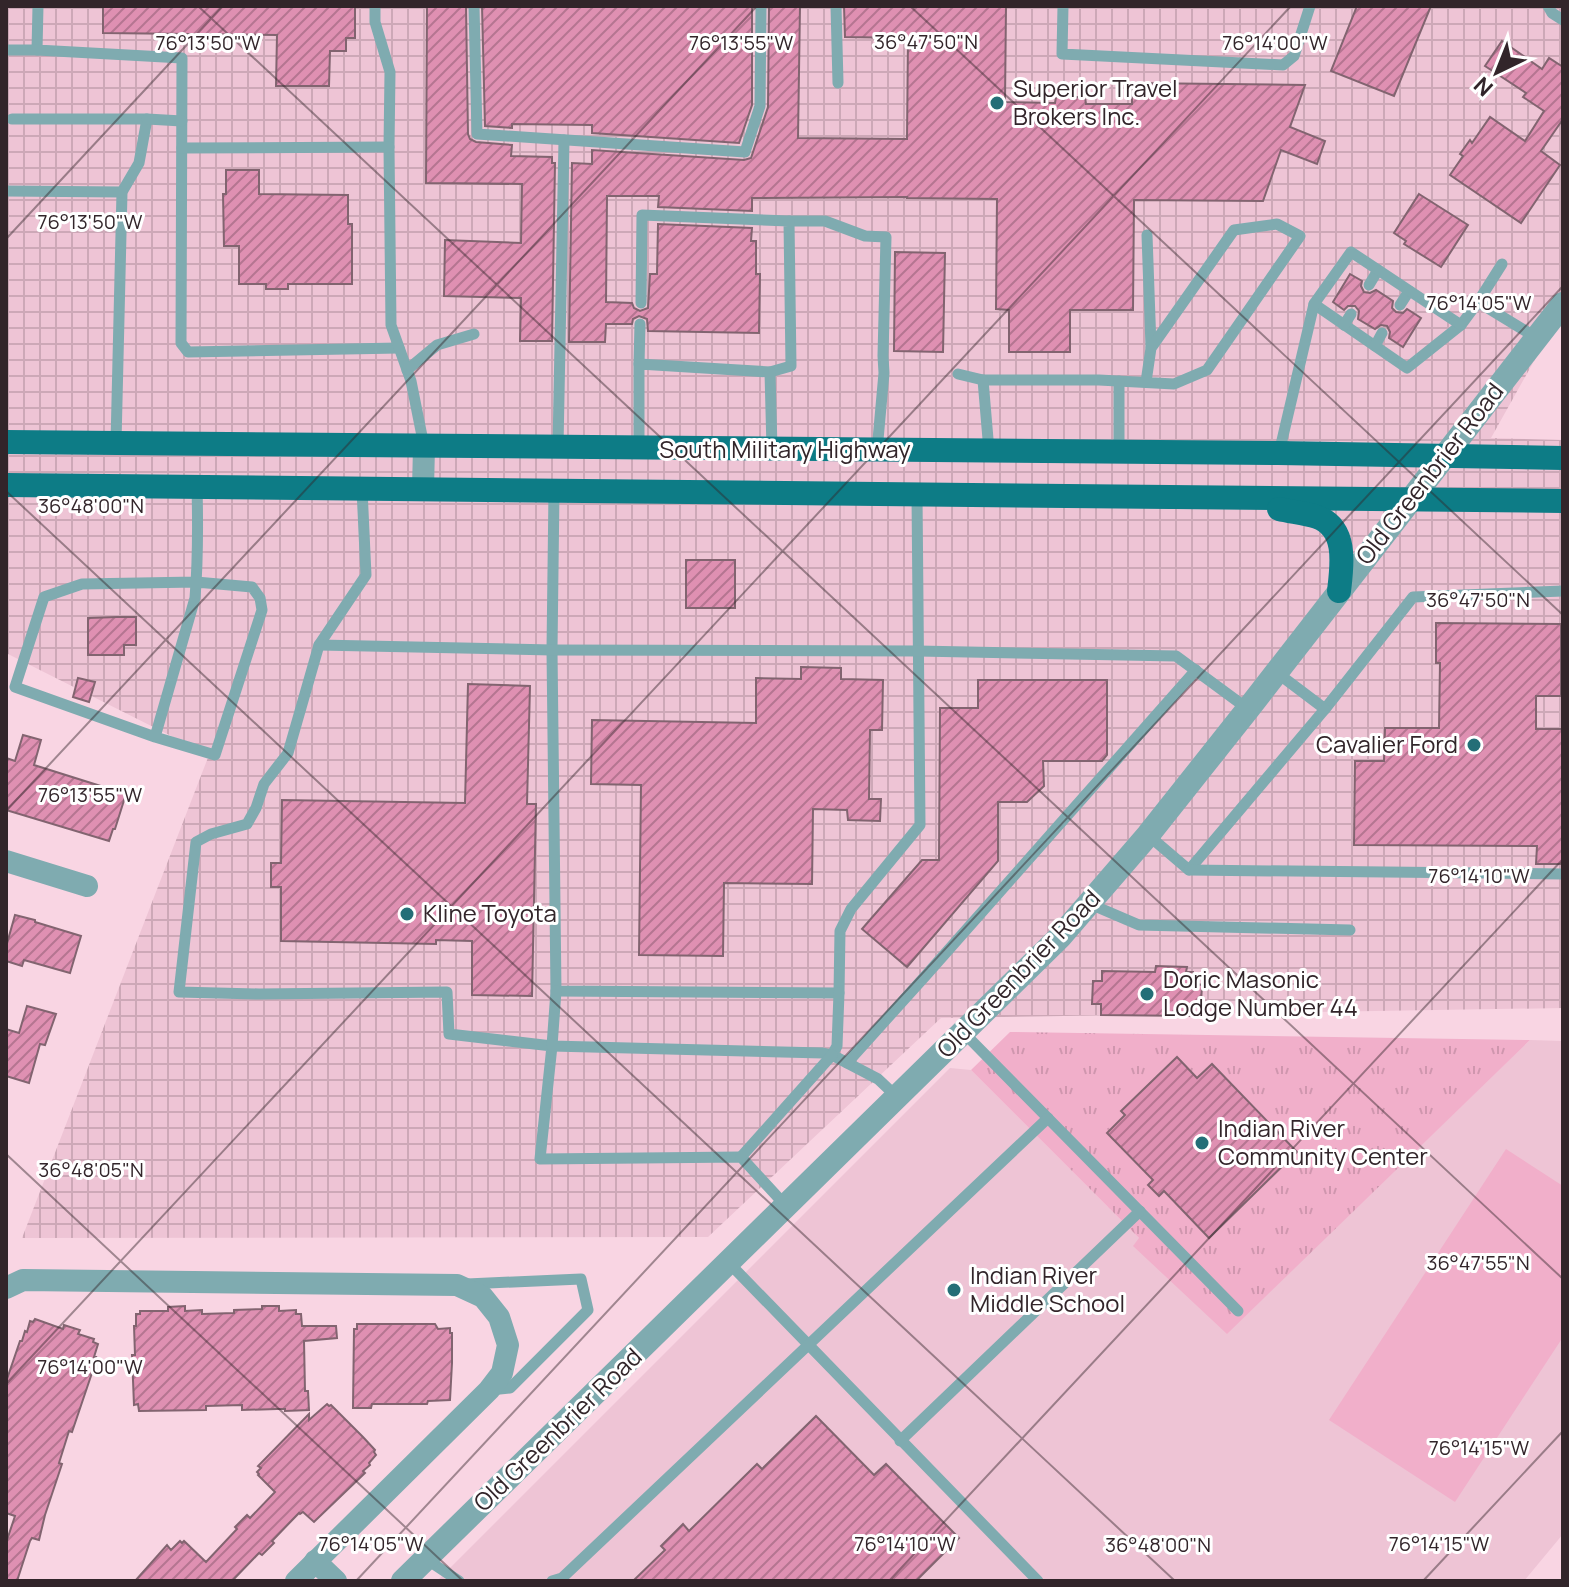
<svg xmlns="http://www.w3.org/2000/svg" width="1569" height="1587" font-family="Manrope,sans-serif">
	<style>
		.built { fill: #eec4d5 }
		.industrial { fill: url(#industrial-grid) }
		.grass { fill: url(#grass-tufts) }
		.pitch { fill: #f1afca }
		.building { fill: url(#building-hatch); stroke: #826470; stroke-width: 2 }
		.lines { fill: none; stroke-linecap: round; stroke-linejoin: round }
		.service { stroke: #7fabb0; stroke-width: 11 }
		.minor { stroke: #7fabb0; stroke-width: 22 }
		.tertiary { stroke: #7fabb0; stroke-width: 24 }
		.primary { stroke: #0d7c86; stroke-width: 24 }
		.ticks { fill: none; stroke: #32252a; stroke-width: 2; stroke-opacity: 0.45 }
		.poi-dot { fill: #246e77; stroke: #fff; stroke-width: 3 }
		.labels { text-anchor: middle; stroke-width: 6; stroke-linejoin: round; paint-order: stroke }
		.poi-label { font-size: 24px; fill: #32252a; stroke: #fff; text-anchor: start }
		.street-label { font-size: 24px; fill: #32252a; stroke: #fff }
		.ticks-label { font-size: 20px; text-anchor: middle; fill: #32252a; stroke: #fff; stroke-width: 6; stroke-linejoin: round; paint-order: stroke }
	</style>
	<defs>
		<pattern id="industrial-grid" width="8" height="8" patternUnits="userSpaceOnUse" patternTransform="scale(2)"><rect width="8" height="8" fill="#eec4d5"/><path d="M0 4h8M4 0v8" fill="none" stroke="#cda8b7"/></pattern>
		<pattern id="grass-tufts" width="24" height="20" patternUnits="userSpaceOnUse" patternTransform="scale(2)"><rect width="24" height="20" fill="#f1afca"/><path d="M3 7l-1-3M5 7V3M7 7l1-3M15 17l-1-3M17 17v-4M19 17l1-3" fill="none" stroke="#cf96ae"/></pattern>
		<pattern id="building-hatch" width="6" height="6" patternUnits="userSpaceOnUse" patternTransform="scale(2)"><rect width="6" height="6" fill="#df90b2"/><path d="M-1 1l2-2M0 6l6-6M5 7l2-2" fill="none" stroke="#b57591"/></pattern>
	</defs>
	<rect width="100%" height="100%" fill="#f9d5e3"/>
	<polygon class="built" points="1530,1040 1563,1041 1563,1534 1524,1581 437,1581 950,1068 971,1070 1140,1239 1134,1245 1227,1333"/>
	<polygon class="industrial" points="6,6 1563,6 1563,309 1491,438 1563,440 1563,1008 941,1018 708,1237 22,1238 209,755 6,653"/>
	<polygon class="grass" points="1010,1032 1530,1040 1227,1334 1133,1246 1139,1238 971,1070"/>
	<polygon class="pitch" points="1506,1149 1563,1186 1563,1337 1455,1502 1329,1420"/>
	<g class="building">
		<polygon points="103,6 355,6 355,38 346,38 346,51 330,51 329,86 276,86 277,35 103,33"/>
		<polygon points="427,6 466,6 468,134 470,139 476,142 512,145 511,156 552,157 552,163 555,163 552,341 520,341 521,298 444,296 445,240 521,243 522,184 426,183"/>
		<polygon points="482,6 752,6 752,105 739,143 592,133 592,125 512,124 512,128 485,126"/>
		<polygon points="769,6 800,6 798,138 907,139 908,38 845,37 844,6 1006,6 1005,102 1055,103 1056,97 1085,97 1086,104 1132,104 1132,83 1305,85 1290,127 1325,141 1317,164 1281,150 1263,201 1134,200 1133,310 1070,310 1070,352 1009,352 1009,310 996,309 997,199 907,198 907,197 752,198 752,211 658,207 659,196 607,196 606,302 632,303 634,308 640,311 648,308 650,274 657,274 658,224 752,228 751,241 756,241 756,274 760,274 759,333 648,331 647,319 639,316 633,319 632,324 606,324 605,342 569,342 572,163 592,164 592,150 744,160 751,158 768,107"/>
		<polygon points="1357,6 1431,6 1394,96 1331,71"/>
		<polygon points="1502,41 1542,69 1549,58 1563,67 1563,123 1561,122 1541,151 1560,165 1521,223 1450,175 1463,156 1460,154 1470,140 1472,143 1490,117 1525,141 1544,111 1523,97 1526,93 1485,66"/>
		<polygon points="226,170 259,170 259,194 348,195 348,224 352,224 352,284 288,284 288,289 266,289 266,284 239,284 239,246 224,246 223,194 226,194"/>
		<polygon points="1419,194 1468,225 1441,267 1404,244 1406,241 1394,233"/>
		<polygon points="895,252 945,253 943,352 894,351"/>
		<polygon points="1350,274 1362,281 1361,286 1364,292 1370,293 1376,290 1393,301 1392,308 1396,312 1403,313 1407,309 1421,318 1403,347 1389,338 1390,332 1387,326 1381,325 1375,329 1358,319 1359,311 1355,306 1348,306 1344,310 1333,302"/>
		<rect x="686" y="560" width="49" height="48"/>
		<polygon points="117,617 136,617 136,645 124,645 124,655 88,655 88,618"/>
		<polygon points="1436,623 1561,624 1561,696 1536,696 1536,729 1563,729 1563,864 1536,864 1537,846 1354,845 1355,761 1384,761 1385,728 1439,728 1440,663 1436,663"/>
		<polygon points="801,667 841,668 841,679 883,680 882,730 870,730 869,799 881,799 880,821 848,820 847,810 813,809 812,884 724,883 723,956 639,955 641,785 591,784 592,720 756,723 756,678 801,679"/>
		<polygon points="78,678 95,682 89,702 73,697"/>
		<polygon points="978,680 1107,680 1107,755 1102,761 1043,761 1044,786 1027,802 998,802 998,861 907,967 862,929 922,860 939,860 940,708 978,708"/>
		<polygon points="468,684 530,686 527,804 536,804 532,996 472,995 472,941 436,940 436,944 281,941 281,887 271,887 271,863 281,863 282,800 465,803"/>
		<polygon points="23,735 41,740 34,765 126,794 115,829 113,829 109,841 6,810 6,758 15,761"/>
		<polygon points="15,915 35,920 35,922 81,936 70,973 24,960 22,966 6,961 6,947"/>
		<polygon points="1156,966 1187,967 1186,972 1193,972 1193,984 1202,985 1201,1003 1192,1003 1192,1016 1101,1015 1101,1004 1092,1004 1093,981 1102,981 1102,971 1155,972"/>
		<polygon points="27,1006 56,1014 45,1045 40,1044 29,1083 6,1076 6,1029 19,1033"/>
		<polygon points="1177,1057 1197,1078 1212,1064 1297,1152 1209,1238 1164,1191 1159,1196 1148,1185 1153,1180 1107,1133 1125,1115 1121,1111"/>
		<polygon points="185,1306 185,1311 202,1310 202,1314 234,1313 234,1310 262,1309 262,1306 279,1306 279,1311 296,1310 296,1314 301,1314 302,1326 336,1326 337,1338 304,1341 305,1391 308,1391 309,1410 285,1411 285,1409 277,1409 242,1410 242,1405 206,1406 206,1410 139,1411 138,1404 134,1405 132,1355 135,1355 134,1326 136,1326 136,1314 140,1314 140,1311 168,1311 168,1307"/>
		<polygon points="35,1319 63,1329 64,1325 80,1330 78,1334 94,1339 93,1342 98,1344 94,1357 96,1357 94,1364 95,1364 72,1432 69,1431 59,1463 62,1464 45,1515 39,1540 32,1538 30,1541 17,1581 6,1581 6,1543 15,1516 6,1513 6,1382 20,1341 22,1341 25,1331 27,1332 30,1321 33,1322"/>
		<polygon points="357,1324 435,1324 438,1329 450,1328 450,1333 452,1333 452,1363 450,1400 428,1401 427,1404 372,1404 371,1408 353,1408 354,1329 357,1329"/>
		<polygon points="327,1404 329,1406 331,1405 363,1437 375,1450 374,1452 376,1455 369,1463 370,1465 363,1471 365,1473 314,1522 303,1512 300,1514 299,1513 272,1541 274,1543 262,1555 259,1553 232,1581 135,1581 167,1545 171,1550 180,1541 182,1543 184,1541 206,1562 237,1529 235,1527 247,1515 250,1518 275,1492 258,1475 259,1474 257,1472 261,1468 258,1466 309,1414 309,1420"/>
		<polygon points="816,1416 874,1475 886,1464 959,1538 916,1581 633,1581 665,1550 661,1546 683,1524 689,1531 757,1464 762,1469"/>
	</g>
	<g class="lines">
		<g class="service">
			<polyline points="38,6 37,50 182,58 181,343 188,352 399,348"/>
			<polyline points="375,6 375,22 390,72 389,147 391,325 411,381 424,446"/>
			<polyline points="474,6 477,134 745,152 760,106 761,6"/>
			<polyline points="836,6 838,83"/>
			<polyline points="1063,6 1062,54 1283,65 1294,56 1310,6"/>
			<polyline points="1548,6 1552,13 1563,20"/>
			<polyline points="6,50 37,50"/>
			<polyline points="12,119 147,119 139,163 122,192 116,443"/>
			<polyline points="147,119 182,121"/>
			<polyline points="182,148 389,147"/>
			<polyline points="6,191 122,192"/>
			<polyline points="789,221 825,221 865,236 886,237 883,356 884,373 877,451"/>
			<polyline points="1147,235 1151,347"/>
			<polyline points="1369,285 1378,270"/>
			<polyline points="1478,302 1502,264"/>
			<polyline points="641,303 642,215 789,221 791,366 770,372"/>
			<polyline points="1314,304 1407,368 1461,325"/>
			<polyline points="1400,305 1409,291"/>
			<polyline points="1344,325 1351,314"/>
			<polyline points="1375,346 1382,333"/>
			<polyline points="639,364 640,324"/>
			<polyline points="407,370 437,345 474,334"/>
			<polyline points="958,374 983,380 1099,380 1174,384 1207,370 1300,236 1277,224 1234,230 1151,348 1146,382"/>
			<polyline points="983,380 989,451"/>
			<polyline points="1119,381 1119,452"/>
			<polyline points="558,447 564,140"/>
			<polyline points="639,447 639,364 770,372 772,449"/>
			<polyline points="1279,453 1314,304 1351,252 1461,325 1478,302 1537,338"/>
			<polyline points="362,489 366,575 319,645 288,753 264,784 256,808 247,824 211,834 196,842 179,992 259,994 447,992 449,1034 552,1046 540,1159 741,1157 786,1206"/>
			<polyline points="554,490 552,650 556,991 839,993 840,931 851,909 920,825 917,495"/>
			<polyline points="319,645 552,650 918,651 1176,656 1248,709"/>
			<polyline points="1276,672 1325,709 1413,597 1563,591"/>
			<path d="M155 737 215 755 262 610 260 598 252 587 196 582 82 584 44 597 15 687 155 737 195 598C198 561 198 525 197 487"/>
			<polyline points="1148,835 1189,870 1325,709"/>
			<polyline points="1189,870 1563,874"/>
			<polyline points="1090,904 1139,925 1350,930"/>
			<polyline points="556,991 552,1046 823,1053 832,1055"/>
			<polyline points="839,993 837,1046 832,1055 878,1079 897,1097"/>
			<polyline points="963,1032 1238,1311"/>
			<polyline points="847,1063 928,973 1196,670"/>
			<polyline points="741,1157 832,1055"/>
			<polyline points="729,1263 1038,1581"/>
			<polyline points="467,1284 581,1279 588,1310 510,1388 490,1390"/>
			<polyline points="900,1441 1140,1211"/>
			<polyline points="426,1559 459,1581"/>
			<polyline points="552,1581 562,1578 1048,1118"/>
		</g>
		<g class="minor">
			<polyline points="423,489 424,447"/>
			<polyline points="6,861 87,886"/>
			<polyline points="6,1288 23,1280 457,1285 483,1297 499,1317 508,1345 502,1373 489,1390 296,1581"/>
			<polyline points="315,1561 336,1581"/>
		</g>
		<polyline class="tertiary" points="403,1581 1060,937 1148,835 1248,709 1563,304"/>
		<g class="primary">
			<polyline points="6,442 1278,453 1563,458"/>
			<polyline points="6,485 1563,501"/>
			<path d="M1279 509C1292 512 1306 513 1317 517 1348 528 1342 566 1339 591"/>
		</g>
	</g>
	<path class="ticks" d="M198 6 1563 1279M910 6 1563 615M6 239 223 6M6 491 1175 1581M6 811 757 6M6 1154 463 1581M6 1384 1291 6M356 1581 1563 286M889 1581 1563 859M1423 1581 1563 1431"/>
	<g class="poi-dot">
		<circle cx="997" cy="103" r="8"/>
		<circle cx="1474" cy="745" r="8"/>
		<circle cx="407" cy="914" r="8"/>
		<circle cx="1147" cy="994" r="8"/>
		<circle cx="1202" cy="1143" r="8"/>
		<circle cx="954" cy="1290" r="8"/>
	</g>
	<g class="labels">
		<g class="poi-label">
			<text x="1013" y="97">Superior Travel<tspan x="1013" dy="28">Brokers Inc.</tspan></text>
			<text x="1458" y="753" text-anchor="end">Cavalier Ford</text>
			<text x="423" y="922">Kline Toyota</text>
			<text x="1163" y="988">Doric Masonic<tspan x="1163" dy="28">Lodge Number 44</tspan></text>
			<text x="1218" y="1137">Indian River<tspan x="1218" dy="28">Community Center</tspan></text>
			<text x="970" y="1284">Indian River<tspan x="970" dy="28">Middle School</tspan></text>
		</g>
		<g class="street-label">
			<text x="785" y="458">South Military Highway</text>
			<text transform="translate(1430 474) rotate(-52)" y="8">Old Greenbrier Road</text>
			<text transform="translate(1019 974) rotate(-46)" y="8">Old Greenbrier Road</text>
			<text transform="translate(558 1430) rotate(-44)" y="8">Old Greenbrier Road</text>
		</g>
	</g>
	<g class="ticks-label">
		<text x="926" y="49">36°47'50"N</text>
		<text x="208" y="50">76°13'50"W</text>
		<text x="741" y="50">76°13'55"W</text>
		<text x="1275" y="50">76°14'00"W</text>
		<text x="90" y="229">76°13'50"W</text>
		<text x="1479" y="310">76°14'05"W</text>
		<text x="91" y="513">36°48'00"N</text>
		<text x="1478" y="607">36°47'50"N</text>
		<text x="90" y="802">76°13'55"W</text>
		<text x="1479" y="883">76°14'10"W</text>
		<text x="91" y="1177">36°48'05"N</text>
		<text x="1478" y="1270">36°47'55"N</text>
		<text x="90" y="1374">76°14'00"W</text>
		<text x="1479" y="1455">76°14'15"W</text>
		<text x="371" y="1551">76°14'05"W</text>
		<text x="905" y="1551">76°14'10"W</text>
		<text x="1439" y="1551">76°14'15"W</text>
		<text x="1158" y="1552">36°48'00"N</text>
	</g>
	<rect width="1569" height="1587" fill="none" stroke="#32252a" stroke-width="16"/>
	<g transform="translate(1497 72) rotate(223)" stroke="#ffffff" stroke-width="6" paint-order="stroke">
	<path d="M0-6L14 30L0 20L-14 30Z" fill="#32252a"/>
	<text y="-12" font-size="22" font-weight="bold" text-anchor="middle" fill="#32252a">N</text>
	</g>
</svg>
